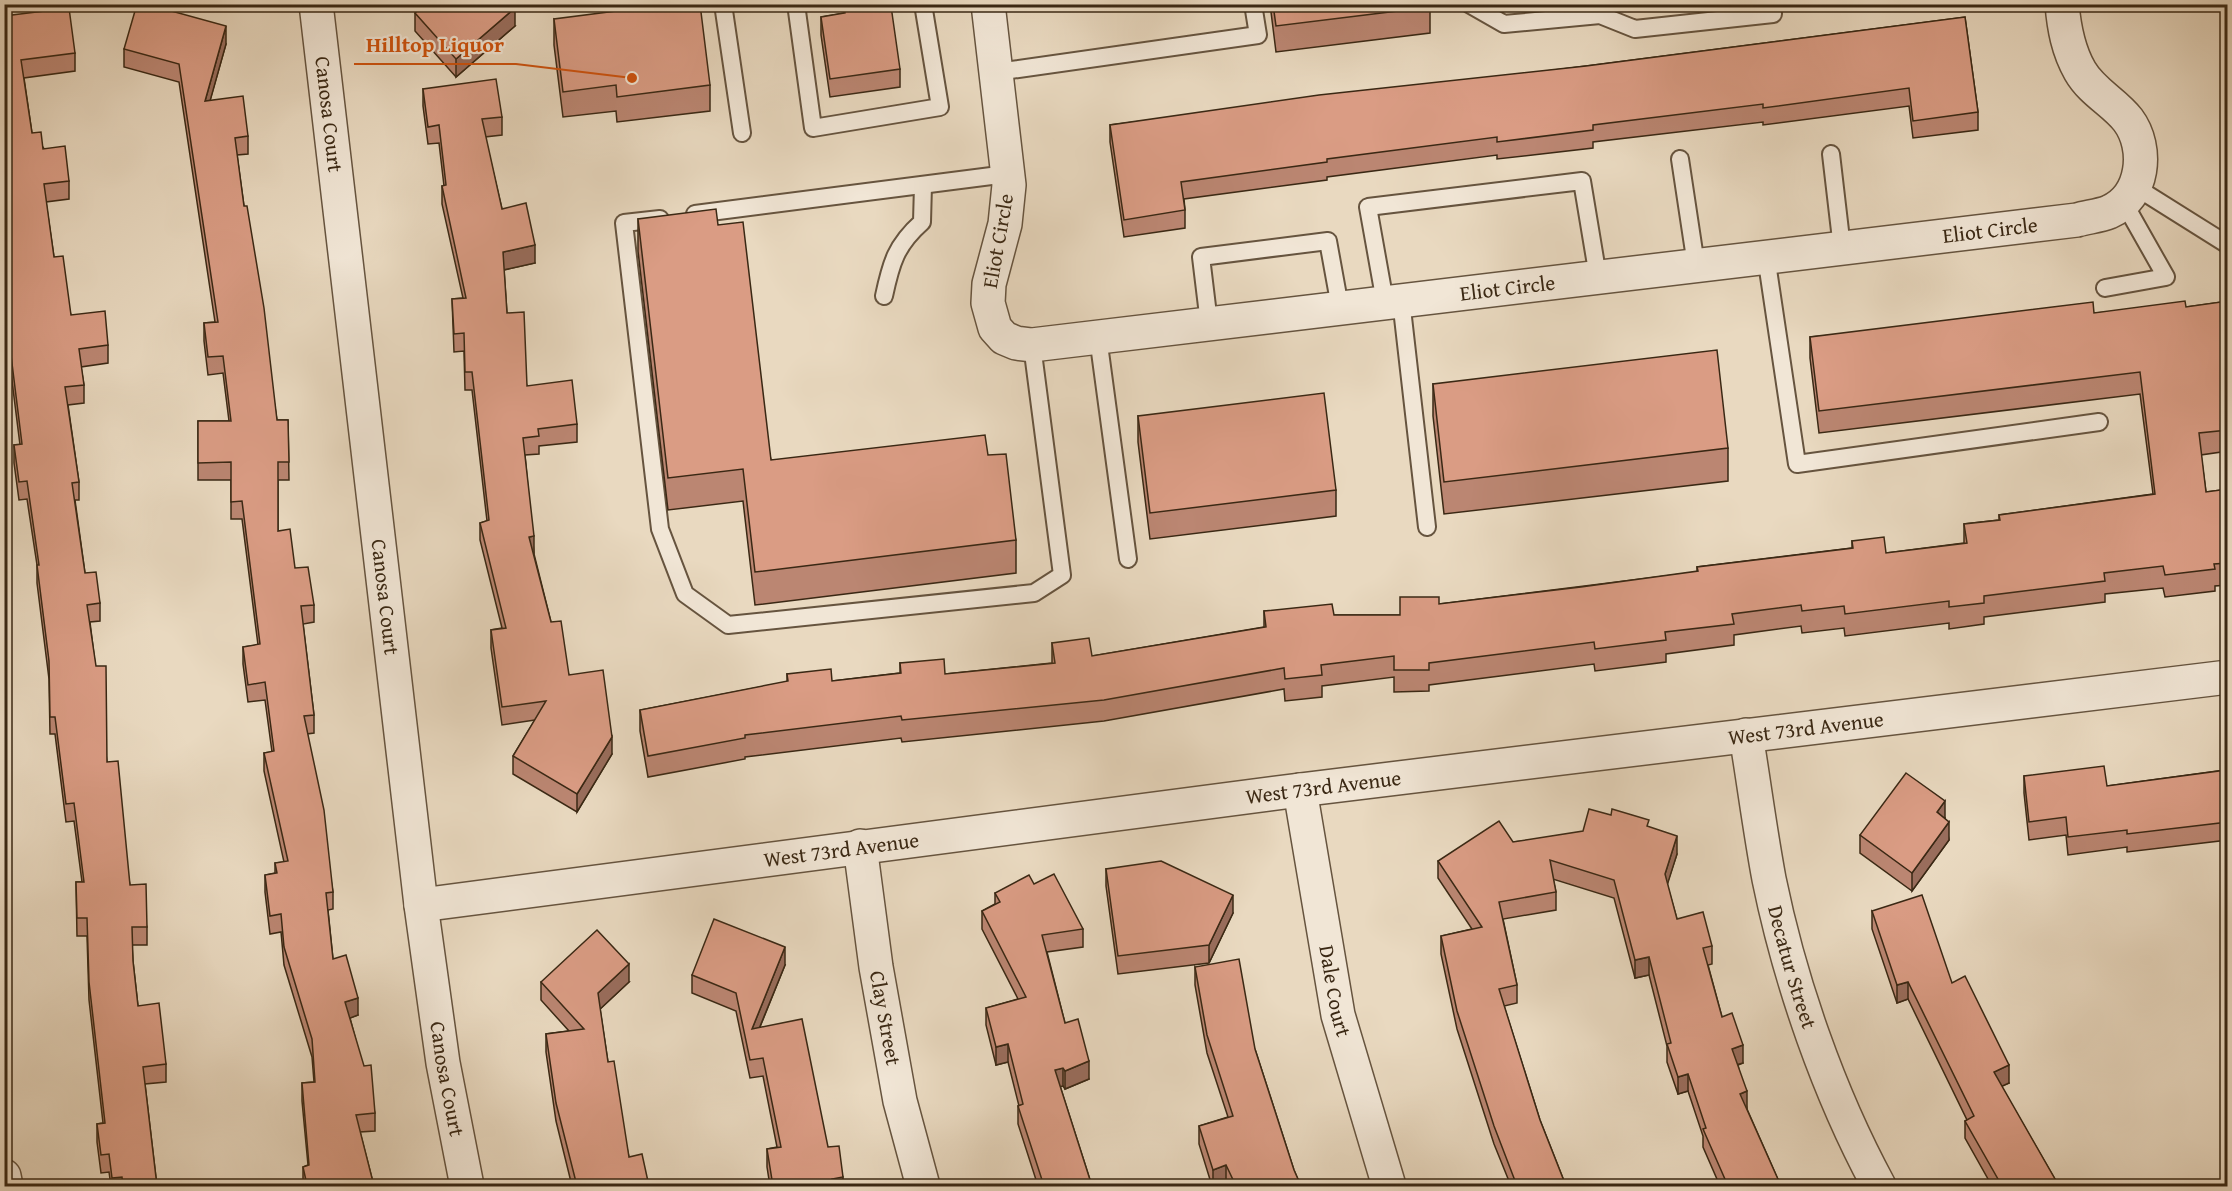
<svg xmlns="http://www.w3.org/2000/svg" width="2232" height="1191" font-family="'Gentium Book Plus',serif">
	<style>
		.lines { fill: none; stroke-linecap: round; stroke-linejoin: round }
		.service-casing { stroke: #66543f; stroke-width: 20 }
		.minor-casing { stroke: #66543f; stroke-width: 36 }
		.service { stroke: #f1e6d6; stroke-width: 16 }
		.minor { stroke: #f1e6d6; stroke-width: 33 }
		.wall { fill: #bb8672; stroke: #3a2814; stroke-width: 1.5 }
		.shaded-wall { fill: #996d5c; stroke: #3a2814; stroke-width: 1.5 }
		.building { fill: #da9c84; stroke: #3a2814; stroke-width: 1.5 }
		.labels { text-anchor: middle; stroke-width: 4.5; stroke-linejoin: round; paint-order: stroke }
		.street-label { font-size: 21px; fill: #3a2814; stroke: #f1e6d6 }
		.leader { fill: none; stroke: #ce520d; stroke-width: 2 }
		.callout-dot { fill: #ce520d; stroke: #f1e6d6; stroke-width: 2 }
		.callout-label { font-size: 22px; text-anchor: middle; font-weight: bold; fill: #ce520d; stroke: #f1e6d6; stroke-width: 4.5; stroke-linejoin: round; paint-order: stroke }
	</style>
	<rect width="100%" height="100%" fill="#e9d9c0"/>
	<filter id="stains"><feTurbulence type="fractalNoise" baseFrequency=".00333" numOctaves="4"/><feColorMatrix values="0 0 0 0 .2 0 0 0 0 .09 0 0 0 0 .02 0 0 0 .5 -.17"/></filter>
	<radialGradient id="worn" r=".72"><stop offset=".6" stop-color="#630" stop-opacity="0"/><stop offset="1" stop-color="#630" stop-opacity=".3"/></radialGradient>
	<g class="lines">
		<defs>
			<g id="service">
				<polyline points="723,4 742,133"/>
				<polyline points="796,4 813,128 940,107 923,4"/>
				<polyline points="1469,4 1504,24 1600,15 1635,29 1773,14 1771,4"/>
				<polyline points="997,72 1258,35 1253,4"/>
				<polyline points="1831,154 1842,248"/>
				<polyline points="1680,159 1696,265"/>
				<polyline points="2134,186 2228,245"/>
				<polyline points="695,214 1007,174"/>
				<polyline points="660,219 624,223 660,529 685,594 728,625 1034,593 1062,575 1032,345"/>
				<polyline points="1766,256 1797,464 2099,422"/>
				<polyline points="2105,288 2166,277 2123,201"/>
				<path d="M884 296C891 263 896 245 922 222L923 185"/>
				<polyline points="1401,300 1427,527"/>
				<polyline points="1385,302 1368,207 1582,181 1598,277"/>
				<polyline points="1209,323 1201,257 1328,241 1340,307"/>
				<polyline points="1098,337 1128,559"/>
			</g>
			<g id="minor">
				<path id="s1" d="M316 4 421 905 443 1063 467 1186"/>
				<path id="s2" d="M988 4 1009 185 1005 224 989 284 988 303 995 328 1004 338 1016 343 1032 345 2077 220C2087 217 2099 216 2109 212 2144 197 2149 148 2128 120 2114 102 2092 92 2080 71 2068 50 2064 28 2062 4"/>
				<path id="s3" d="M1746 735C1754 783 1760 831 1769 879 1790 982 1829 1094 1879 1186"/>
				<path id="s4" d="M1300 790 1338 1015 1389 1186"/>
				<path id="s5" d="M860 846 876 967 900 1101 923 1186"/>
				<path id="s6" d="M421 905 1300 790 2228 677"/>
				<polyline points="4,1176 6,1186"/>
			</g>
		</defs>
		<use href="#service" class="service-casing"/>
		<use href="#minor" class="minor-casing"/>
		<use href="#service" class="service"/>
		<use href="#minor" class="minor"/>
	</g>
	<g class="wall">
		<polygon points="1143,4 1162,4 1143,7"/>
		<polygon points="1270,4 1430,4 1430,33 1276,52"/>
		<polygon points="844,6 900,69 900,87 830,97 821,35 821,17 844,13"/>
		<polygon points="415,13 515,26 456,77 415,31"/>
		<polygon points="4,16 75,53 75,71 24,78 32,133 69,181 69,199 46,202 54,257 71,315 108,345 108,363 81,367 84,385 84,403 68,405 79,482 79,500 75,500 85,573 100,603 100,621 90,622 107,762 130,885 147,927 147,945 132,945 133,961 138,1006 166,1064 166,1082 145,1084 157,1186 111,1186 109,1172 101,1173 97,1142 97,1124 103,1123 89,1000 87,936 77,936 76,882 82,882 74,821 66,822 55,734 50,734 49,679 37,583 37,565 27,499 19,500 14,463 14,445 20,445 4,317"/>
		<polygon points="1965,17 1978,112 1978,130 1913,138 1909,106 1763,125 1763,122 1593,142 1593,148 1497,159 1497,155 1327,177 1327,180 1184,199 1185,210 1185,228 1124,237 1110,142 1110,125 1586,66"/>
		<polygon points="554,19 710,85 710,111 617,122 616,111 563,117 554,45"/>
		<polygon points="226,44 210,100 248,136 248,154 237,155 244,206 277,420 288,420 289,480 278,480 278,531 295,568 314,605 314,622 303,624 314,715 314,733 307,734 333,892 333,909 328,910 333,959 358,1015 350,1018 375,1113 375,1131 360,1132 374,1186 303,1186 303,1167 308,1165 302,1101 302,1083 314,1082 312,1057 284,965 281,932 270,934 265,892 265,875 275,873 275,863 284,862 264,771 264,753 272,752 265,700 248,702 243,664 243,647 258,645 242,519 231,519 231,480 198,480 198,421 229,421 223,373 208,375 204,341 204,323 215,322 179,82 124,67 124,49"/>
		<polygon points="423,89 502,117 502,135 485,137 502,209 535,263 504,270 507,313 527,386 577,424 577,442 539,446 539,454 525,455 534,554 551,622 569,675 612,754 577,812 513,774 513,756 535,720 502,725 491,648 491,630 502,628 480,540 480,523 487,521 472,390 465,390 464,351 454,352 452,299 463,298 442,204 442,186 444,186 439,143 428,144 423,106"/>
		<polygon points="638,219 718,225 771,460 988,455 1016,540 1016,573 755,605 743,501 668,510 638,251"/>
		<polygon points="2228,301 2228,451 2201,455 2206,492 2228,489 2228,585 2215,586 2215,591 2165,597 2163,588 2105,594 2105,602 1984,617 1984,624 1949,629 1949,623 1845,636 1844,628 1802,633 1801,626 1734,635 1734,645 1666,654 1666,662 1595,671 1594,664 1429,685 1429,691 1394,692 1394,677 1322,686 1322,697 1285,701 1284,689 1104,721 902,742 901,738 745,757 745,759 648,777 640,731 640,710 787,682 787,674 832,681 900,673 900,663 945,674 1052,663 1052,643 1092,656 1264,627 1264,611 1334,615 1400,615 1439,604 1697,572 1697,567 1852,548 1852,541 1886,553 1964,543 1964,524 1999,520 1999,515 2153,494 2140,394 1819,433 1810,358 1810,337 2094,313 2186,307"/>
		<polygon points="1433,384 1728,448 1728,481 1444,514 1433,416"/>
		<polygon points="1138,416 1336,490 1336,516 1150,539 1138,442"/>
		<polygon points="2225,760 2228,760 2228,840 2127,852 2127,847 2068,855 2066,835 2029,840 2024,793 2024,776 2107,786 2225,770"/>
		<polygon points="1945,818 1949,840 1912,891 1860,853 1860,835"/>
		<polygon points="1649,827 1677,854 1667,884 1677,919 1712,946 1712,964 1708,965 1722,1017 1743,1063 1738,1065 1747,1109 1781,1186 1720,1186 1703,1147 1703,1136 1688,1091 1678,1094 1667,1062 1667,1046 1649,975 1635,978 1614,898 1553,879 1556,892 1556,910 1503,919 1517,985 1517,1003 1504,1006 1540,1120 1566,1186 1511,1186 1494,1144 1457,1029 1441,954 1441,936 1472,929 1438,878 1438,861 1513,842"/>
		<polygon points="1106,869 1233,913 1209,963 1118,974 1106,886"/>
		<polygon points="1034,884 1083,929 1083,947 1047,952 1065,1023 1089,1079 1065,1089 1063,1086 1060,1086 1092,1186 1038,1186 1018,1124 1018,1106 1019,1106 1008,1062 996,1065 986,1025 986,1008 1018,999 982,929 982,911 995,904 995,893"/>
		<polygon points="1872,911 1952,983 2009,1083 2001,1086 2059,1186 1992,1186 1965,1138 1965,1121 1967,1120 1908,999 1897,1003 1872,929"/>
		<polygon points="785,965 760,1027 828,1147 843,1177 843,1186 770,1186 767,1167 767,1149 777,1147 763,1076 750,1078 736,1011 692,993 692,975"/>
		<polygon points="1195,967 1255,1049 1294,1170 1301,1186 1228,1186 1226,1183 1216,1186 1212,1186 1199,1144 1199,1126 1228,1117 1207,1053 1195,985"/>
		<polygon points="541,982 629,982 600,1009 608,1062 629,1157 649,1186 572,1186 556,1121 546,1052 546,1034 569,1031 541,1000"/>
	</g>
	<g class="shaded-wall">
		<polygon points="515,8 515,26 456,77 456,59"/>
		<polygon points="226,26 226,44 205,119 205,101"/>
		<polygon points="535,245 535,263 503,270 503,252"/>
		<polygon points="534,536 534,553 529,555 529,537"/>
		<polygon points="612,737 612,754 577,812 577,794"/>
		<polygon points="1945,801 1945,819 1937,812"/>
		<polygon points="1949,822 1949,840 1912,891 1912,873"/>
		<polygon points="1677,836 1677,854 1665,892 1665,874"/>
		<polygon points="1233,895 1233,913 1209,963 1209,945"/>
		<polygon points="785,947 785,965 752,1046 752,1029"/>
		<polygon points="1649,957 1649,975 1635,978 1635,960"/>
		<polygon points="629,964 629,982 598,1011 598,993"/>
		<polygon points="1908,982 1908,999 1897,1003 1897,985"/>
		<polygon points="358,998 358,1015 345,1020 345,1002"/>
		<polygon points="1008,1044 1008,1062 996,1065 996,1047"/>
		<polygon points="1743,1045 1743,1063 1732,1066 1732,1049"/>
		<polygon points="1089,1061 1089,1079 1065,1089 1065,1071"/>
		<polygon points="2009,1065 2009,1083 1994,1090 1994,1072"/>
		<polygon points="1063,1068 1063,1086 1055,1088 1055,1070"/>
		<polygon points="1688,1074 1688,1091 1678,1094 1678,1077"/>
		<polygon points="1747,1091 1747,1109 1740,1111 1740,1094"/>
		<polygon points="1226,1165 1226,1183 1216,1186 1213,1186 1213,1170"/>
	</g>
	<g class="building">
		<polygon points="137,4 146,4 226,26 205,101 243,96 248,136 235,138 244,206 247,206 264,308 277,420 288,420 289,462 278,462 278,531 290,529 295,568 308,567 314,605 301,606 314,715 304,716 324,810 333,892 326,893 333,959 346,955 358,998 345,1002 364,1066 371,1065 375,1113 356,1115 374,1186 302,1186 307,1185 303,1167 309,1165 302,1083 315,1082 312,1039 284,947 281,914 270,916 265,875 277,873 275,863 288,861 264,753 274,751 265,682 248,685 243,647 260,644 242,501 231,502 231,462 198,463 198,421 231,421 223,356 208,357 204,323 218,322 179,64 124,49"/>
		<polygon points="425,4 512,4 515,8 456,59 415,13"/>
		<polygon points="671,4 700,4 710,85 617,97 616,85 563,92 554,19"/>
		<polygon points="856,4 885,4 885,7 891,6 900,69 830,79 821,17 845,13 844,6"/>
		<polygon points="1273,4 1430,4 1430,7 1276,26"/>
		<polygon points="69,8 75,53 21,60 32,133 41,132 43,149 65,146 69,181 44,184 54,257 63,256 71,315 105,311 108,345 79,349 84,385 65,387 79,482 72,483 85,573 96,572 100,603 87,605 96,666 106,666 107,762 118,761 130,885 146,884 147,927 132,927 133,961 138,1006 159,1003 166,1064 143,1067 157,1186 123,1186 122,1177 112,1178 109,1154 101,1155 97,1124 105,1123 89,982 87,918 77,918 76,882 84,882 74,803 66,804 55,717 50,717 49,661 37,565 39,565 27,481 19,482 14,445 22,444 4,299 4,16"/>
		<polygon points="1965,17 1978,112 1913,121 1909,88 1763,108 1763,104 1593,125 1593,130 1497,142 1497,137 1327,159 1327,162 1181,182 1185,210 1124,220 1110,125 1319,95 1586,66"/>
		<polygon points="496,79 502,117 482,119 502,209 526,203 535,245 503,252 507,313 524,312 527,386 572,380 577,424 538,429 539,436 523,438 534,536 529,537 551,622 561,621 569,675 603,670 612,737 577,794 513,756 546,701 502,707 491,630 506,628 480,523 489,520 472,372 465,372 464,333 454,334 452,299 466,298 442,186 446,185 439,125 428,127 423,89"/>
		<polygon points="716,209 718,225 743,222 771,460 985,435 988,455 1006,454 1016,540 755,572 743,469 668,478 638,219"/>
		<polygon points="2185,301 2186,307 2228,301 2228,430 2199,433 2206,492 2228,489 2228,563 2214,564 2215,569 2165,575 2163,566 2104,573 2105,581 1984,596 1984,603 1949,607 1949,601 1845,614 1844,606 1802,611 1801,605 1732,614 1734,624 1665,632 1666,640 1595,649 1594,642 1429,663 1429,670 1394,670 1394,656 1321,665 1322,675 1285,679 1284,668 1104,700 902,720 901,716 745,735 745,738 648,756 640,710 788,681 787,674 831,669 832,681 901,673 900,663 944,659 945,674 1055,663 1052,643 1089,638 1092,656 1266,627 1264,611 1332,604 1334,615 1400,615 1400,597 1439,597 1439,604 1581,587 1698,571 1697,567 1853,548 1852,541 1884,537 1886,553 1967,543 1964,524 2000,520 1999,515 2155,494 2140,372 1819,411 1810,337 2093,302 2094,313"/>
		<polygon points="1717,350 1728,448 1444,482 1433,384"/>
		<polygon points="1324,393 1336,490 1150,513 1138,416"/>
		<polygon points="2225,760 2228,760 2228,822 2127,834 2127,830 2068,837 2066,817 2029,822 2024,776 2104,766 2107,786 2226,770"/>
		<polygon points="1906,773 1945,801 1937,812 1949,822 1912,873 1860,835"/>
		<polygon points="1589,809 1611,815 1612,809 1649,820 1647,826 1677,836 1665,874 1677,919 1703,912 1712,946 1703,948 1722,1017 1732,1013 1743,1045 1732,1049 1747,1091 1740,1094 1781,1186 1728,1186 1703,1129 1706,1128 1688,1074 1678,1077 1667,1044 1671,1043 1649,957 1635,960 1614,880 1550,860 1556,892 1499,902 1517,985 1499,989 1540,1120 1566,1186 1517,1186 1494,1126 1457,1011 1441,936 1482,927 1438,861 1499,821 1513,842 1583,831"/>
		<polygon points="1161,861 1233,895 1209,945 1118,956 1106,869"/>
		<polygon points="1054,874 1083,929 1042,935 1065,1023 1078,1019 1089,1061 1065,1071 1063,1068 1055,1070 1092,1186 1044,1186 1018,1106 1023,1104 1008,1044 996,1047 986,1008 1026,997 982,911 1000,902 995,893 1029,875 1034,884"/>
		<polygon points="1922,895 1952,983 1965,976 2009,1065 1994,1072 2059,1186 2002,1186 1965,1121 1974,1116 1908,982 1897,985 1872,911"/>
		<polygon points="714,919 785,947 752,1029 802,1019 828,1147 839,1146 843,1177 832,1179 834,1186 773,1186 767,1149 781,1147 763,1058 750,1060 736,993 692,975"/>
		<polygon points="597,930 629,964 598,993 608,1062 614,1061 629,1157 642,1154 649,1186 577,1186 556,1103 546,1034 584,1029 541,982"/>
		<polygon points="1239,959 1255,1049 1294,1170 1301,1186 1236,1186 1226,1165 1213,1170 1199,1126 1233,1116 1207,1035 1195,967"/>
	</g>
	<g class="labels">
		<g class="street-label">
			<text dy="7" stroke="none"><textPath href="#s1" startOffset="111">Canosa Court</textPath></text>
			<text dy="7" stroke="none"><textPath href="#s2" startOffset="1336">Eliot Circle</textPath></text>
			<text transform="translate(998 241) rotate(-80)" y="7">Eliot Circle</text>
			<text dy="7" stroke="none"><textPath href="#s2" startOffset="850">Eliot Circle</textPath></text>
			<text dy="7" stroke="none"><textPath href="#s1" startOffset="597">Canosa Court</textPath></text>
			<text dy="7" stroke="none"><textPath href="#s6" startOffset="1396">West 73rd Avenue</textPath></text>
			<text dy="7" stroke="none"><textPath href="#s6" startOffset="910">West 73rd Avenue</textPath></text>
			<text dy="7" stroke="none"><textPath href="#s6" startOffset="424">West 73rd Avenue</textPath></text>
			<text dy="7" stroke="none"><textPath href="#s3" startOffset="237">Decatur Street</textPath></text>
			<text dy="7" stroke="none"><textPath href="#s4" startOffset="204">Dale Court</textPath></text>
			<text dy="7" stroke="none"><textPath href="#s5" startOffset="174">Clay Street</textPath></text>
			<text dy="7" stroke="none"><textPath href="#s1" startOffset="1083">Canosa Court</textPath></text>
		</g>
	</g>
	<path class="leader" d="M632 78L516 64H354"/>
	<circle class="callout-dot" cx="632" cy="78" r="6"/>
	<g class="callout-label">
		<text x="435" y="52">Hilltop Liquor</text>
	</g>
	<rect width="2232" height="1191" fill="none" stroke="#e9d9c0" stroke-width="24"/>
	<rect x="6" y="6" width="2220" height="1179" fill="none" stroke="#3a2814" stroke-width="3"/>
	<rect x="12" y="12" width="2208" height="1167" fill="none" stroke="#3a2814" stroke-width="1.5"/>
	<rect width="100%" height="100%" filter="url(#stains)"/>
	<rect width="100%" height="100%" fill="url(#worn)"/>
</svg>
